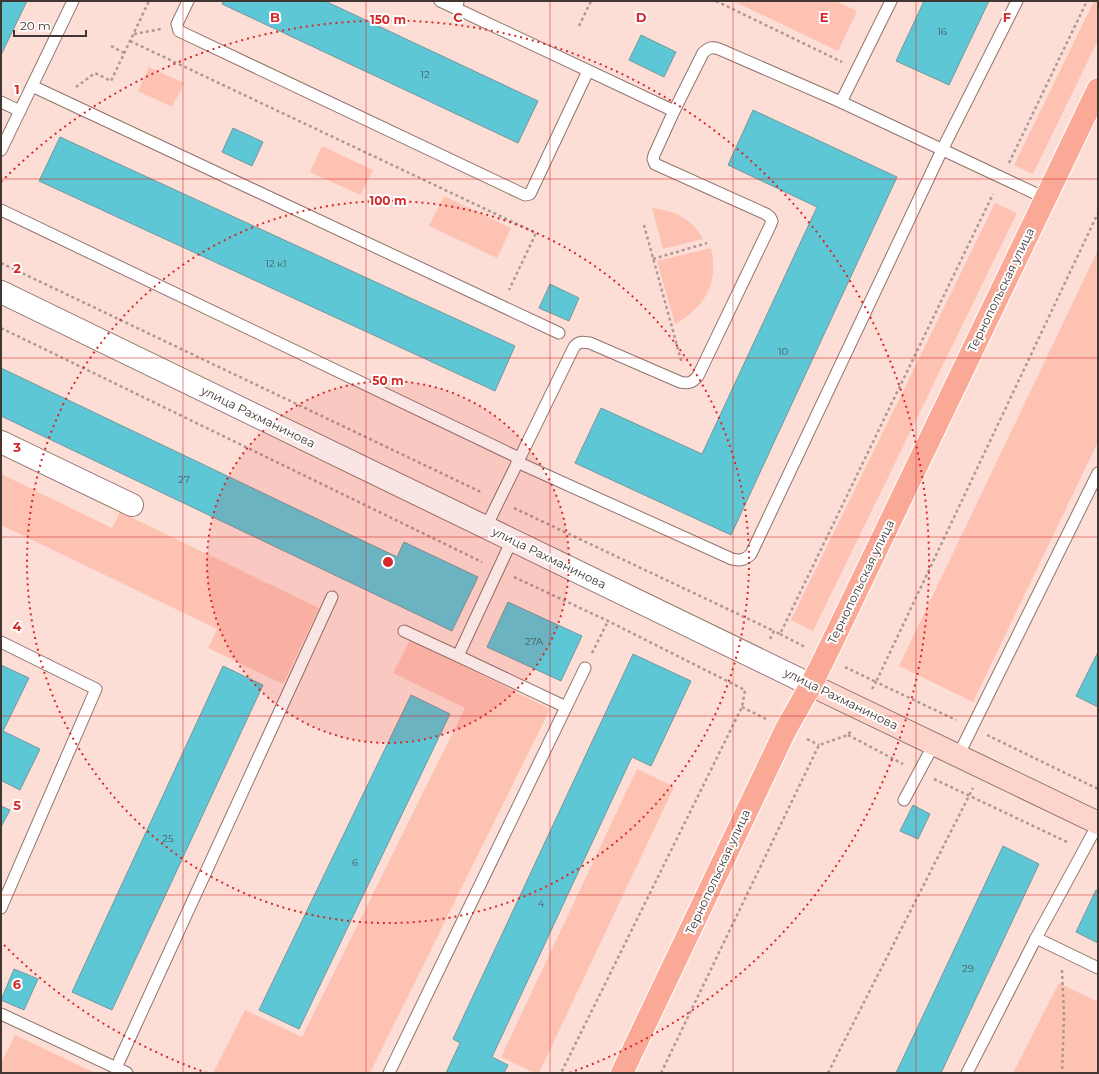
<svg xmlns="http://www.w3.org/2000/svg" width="1099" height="1074" font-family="Montserrat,sans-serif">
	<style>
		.green { fill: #fec2b3 }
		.building { fill: #5dc7d5; stroke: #77979c }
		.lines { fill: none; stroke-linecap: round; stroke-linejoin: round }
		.lane-casing { stroke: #90746d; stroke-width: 13 }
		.street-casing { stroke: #90746d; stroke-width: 24 }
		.secondary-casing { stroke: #90746d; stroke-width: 24 }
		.primary-casing { stroke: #fff; stroke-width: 24 }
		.path { stroke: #af9892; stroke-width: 2.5; stroke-dasharray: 3 3; stroke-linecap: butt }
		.lane { stroke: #fff; stroke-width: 11 }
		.street { stroke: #fff; stroke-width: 22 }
		.secondary { stroke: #fcd4ca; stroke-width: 22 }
		.primary { stroke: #faa996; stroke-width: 22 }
		.grid { fill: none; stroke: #d62828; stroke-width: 1; stroke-opacity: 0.55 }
		.ring { fill: none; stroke: #d62828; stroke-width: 2; stroke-dasharray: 2 4 }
		.labels { text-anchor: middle; stroke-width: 4; stroke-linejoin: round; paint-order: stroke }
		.number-label { font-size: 10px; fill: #495a5c }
		.street-label { font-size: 12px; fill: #423633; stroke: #fff }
		.grid-label { font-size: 13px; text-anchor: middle; font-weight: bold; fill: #d62828; stroke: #fff; stroke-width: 4; stroke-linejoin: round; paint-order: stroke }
		.centre { fill: #d62828; stroke: #fff; stroke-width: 2 }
		.ring-label { font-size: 12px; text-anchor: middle; font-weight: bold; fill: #d62828; stroke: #fff; stroke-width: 4; stroke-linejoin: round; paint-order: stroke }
	</style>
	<rect width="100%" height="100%" fill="#fdded6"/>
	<g class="green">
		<polygon points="733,1 835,1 857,11 838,51"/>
		<polygon points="1094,1 1098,1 1098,40 1033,174 1014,165"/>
		<polygon points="149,67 184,83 172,107 138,91"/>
		<polygon points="322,146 373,170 360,195 310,172"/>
		<polygon points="444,196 511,228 497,258 429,226"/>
		<polygon points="995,203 1017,213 813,631 791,620"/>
		<path d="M652 208C675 211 691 218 703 239L663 249Z"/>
		<path d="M711 248C719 283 705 307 675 324L657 261Z"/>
		<polygon points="1098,250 1098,442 973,702 899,666"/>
		<polygon points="1,474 112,528 120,512 319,608 283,684 208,648 217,629 1,525"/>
		<polygon points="410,640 550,709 370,1073 213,1073 245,1010 302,1037 465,708 393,673"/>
		<polygon points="637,769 674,787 539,1073 535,1073 501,1057"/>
		<polygon points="1059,983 1098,1002 1098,1073 1013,1073"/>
		<polygon points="15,1035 95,1073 1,1073 1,1064"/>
	</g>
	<g class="building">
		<polygon points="1,1 27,1 1,55"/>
		<polygon points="223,1 325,1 538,101 518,143 222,4"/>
		<polygon points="924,1 989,1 949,85 896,61"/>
		<polygon points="641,35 676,52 664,77 629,60"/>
		<polygon points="753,110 897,177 731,535 575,463 601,408 702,454 817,207 728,165"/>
		<polygon points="233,128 263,142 252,166 222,152"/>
		<polygon points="60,137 515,346 495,391 39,181"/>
		<polygon points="550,284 579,298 569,321 539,308"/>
		<polygon points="1,368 397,557 404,542 478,577 452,631 1,416"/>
		<polygon points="508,602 582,636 561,681 487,647"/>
		<polygon points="1098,652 1098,707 1076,696"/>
		<polygon points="633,654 691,681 651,766 632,757 492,1057 508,1065 504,1073 446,1073 460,1043 453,1039"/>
		<polygon points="1,665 29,678 3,731 40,749 20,790 2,781 1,784"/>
		<polygon points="223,666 263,685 112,1010 72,992"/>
		<polygon points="411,695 450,714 299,1029 259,1010"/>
		<polygon points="913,805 930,814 918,839 900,831"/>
		<polygon points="1,806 10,810 1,827"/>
		<polygon points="1003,846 1039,864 941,1073 896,1073"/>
		<polygon points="1096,890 1098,891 1098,943 1076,932"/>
		<polygon points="14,969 38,979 24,1010 1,1000"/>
	</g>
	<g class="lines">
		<defs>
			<g id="lane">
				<polyline points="188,1 177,24 179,31 525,195 530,194 588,71"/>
				<polyline points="440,1 455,8 458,2"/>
				<polyline points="891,1 841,102 1045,198"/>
				<path d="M455 8 674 111 703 53C709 47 712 47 719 49L841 102"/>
				<polyline points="32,86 559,333"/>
				<polyline points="1,102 20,111"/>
				<polyline points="1,150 73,1"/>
				<polyline points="1,210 519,458"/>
				<path d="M517 462 732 559C740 561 745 560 751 554L942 150 1017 1"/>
				<path d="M486 527 574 347C579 341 583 342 590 343L680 382C688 384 692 383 698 376L770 226 772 221 770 217 766 214 655 164 653 159 654 155 674 111"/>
				<polyline points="404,631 458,656 512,540"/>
				<polyline points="1,642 96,689 1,908"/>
				<polyline points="458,656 566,707"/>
				<polyline points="958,756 1098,473"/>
				<polyline points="904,800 934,744"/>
				<polyline points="1036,938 1098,968"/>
				<polyline points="1,1014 127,1073"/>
				<polyline points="116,1068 332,597"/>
				<polyline points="389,1073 585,668"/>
				<polyline points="967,1073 1036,938 1098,824"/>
			</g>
			<g id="street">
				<polyline points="1,292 811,685"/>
				<polyline points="1,442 132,505"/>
			</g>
			<polyline id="secondary" points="811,685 1098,823"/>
			<polyline id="primary" points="622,1073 786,729 811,685 825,657 1098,89"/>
		</defs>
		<use href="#lane" class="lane-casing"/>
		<use href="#street" class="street-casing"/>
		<use href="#secondary" class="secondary-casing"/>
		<use href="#primary" class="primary-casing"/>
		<g class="path">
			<polyline points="716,1 842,62"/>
			<polyline points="579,26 591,1"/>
			<polyline points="134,34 161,29"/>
			<polyline points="130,41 536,233 509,290"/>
			<polyline points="111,46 124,53"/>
			<polyline points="76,87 95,73 111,81 149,1"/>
			<polyline points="1009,163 1087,1"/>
			<polyline points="644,225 682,364"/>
			<polyline points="653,259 707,243"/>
			<polyline points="1,263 483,493"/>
			<polyline points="1,328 482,562"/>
			<polyline points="514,508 774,631"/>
			<polyline points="514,577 608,621 745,690 742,707 561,1073"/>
			<polyline points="780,634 805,647"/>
			<polyline points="770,639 774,631 780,634 993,194"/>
			<polyline points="592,653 608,621"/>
			<polyline points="845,667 876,682 1098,213"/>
			<polyline points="872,689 876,682 956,720"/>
			<polyline points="742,707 766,719"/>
			<polyline points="848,735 903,764"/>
			<polyline points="987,735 1098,789"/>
			<polyline points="807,739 819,745"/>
			<polyline points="934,779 1067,842"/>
			<polyline points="1062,970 1064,1017 1062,1073"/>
			<polyline points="661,1073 819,745 848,735 852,729"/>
			<polyline points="828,1073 973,788"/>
		</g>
		<use href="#lane" class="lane"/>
		<use href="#street" class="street"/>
		<use href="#secondary" class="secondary"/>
		<use href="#primary" class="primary"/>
	</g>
	<path class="grid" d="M183 1V1073M366 1V1073M550 1V1073M733 1V1073M916 1V1073M1 179H1098M1 358H1098M1 537H1098M1 716H1098M1 895H1098"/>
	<circle cx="388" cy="562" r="181" fill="#d62828" fill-opacity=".12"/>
	<g class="ring">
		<circle cx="388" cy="562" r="181"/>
		<circle cx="388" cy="562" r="361"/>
		<path d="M207 1073A542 542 0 0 1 1 942M1 182A542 542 0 1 1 569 1073"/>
	</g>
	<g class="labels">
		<g class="number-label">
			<text x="942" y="35">16</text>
			<text x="425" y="78">12</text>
			<text x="276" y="267">12 к1</text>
			<text x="783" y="355">10</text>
			<text x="184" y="483">27</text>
			<text x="534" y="645">27А</text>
			<text x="168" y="842">25</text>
			<text x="355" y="866">6</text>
			<text x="541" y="907">4</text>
			<text x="968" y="972">29</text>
		</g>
		<g class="street-label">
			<text transform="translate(1001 290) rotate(-64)" y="4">Тернопольская улица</text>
			<text transform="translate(258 417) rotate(26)" y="4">улица Рахманинова</text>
			<text transform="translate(549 558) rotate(26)" y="4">улица Рахманинова</text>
			<text transform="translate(861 582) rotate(-64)" y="4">Тернопольская улица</text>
			<text transform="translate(841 699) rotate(26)" y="4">улица Рахманинова</text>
			<text transform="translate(718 872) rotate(-65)" y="4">Тернопольская улица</text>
		</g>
	</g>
	<g class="grid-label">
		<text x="275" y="22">B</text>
		<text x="458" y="22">C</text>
		<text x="641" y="22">D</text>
		<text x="824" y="22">E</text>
		<text x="1007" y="22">F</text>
		<text x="17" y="94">1</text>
		<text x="17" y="273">2</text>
		<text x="17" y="452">3</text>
		<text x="17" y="631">4</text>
		<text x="17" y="810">5</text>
		<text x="17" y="989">6</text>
	</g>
	<circle cx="388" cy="562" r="6" class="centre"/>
	<g class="ring-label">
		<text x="388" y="24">150 m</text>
		<text x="388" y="205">100 m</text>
		<text x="388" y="385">50 m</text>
	</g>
	<rect width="1099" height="1074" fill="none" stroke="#423633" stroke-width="4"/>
	<path d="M14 30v6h72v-6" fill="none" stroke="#423633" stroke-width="2"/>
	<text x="20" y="30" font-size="12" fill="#423633" stroke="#ffffff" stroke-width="3" paint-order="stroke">20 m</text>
</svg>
